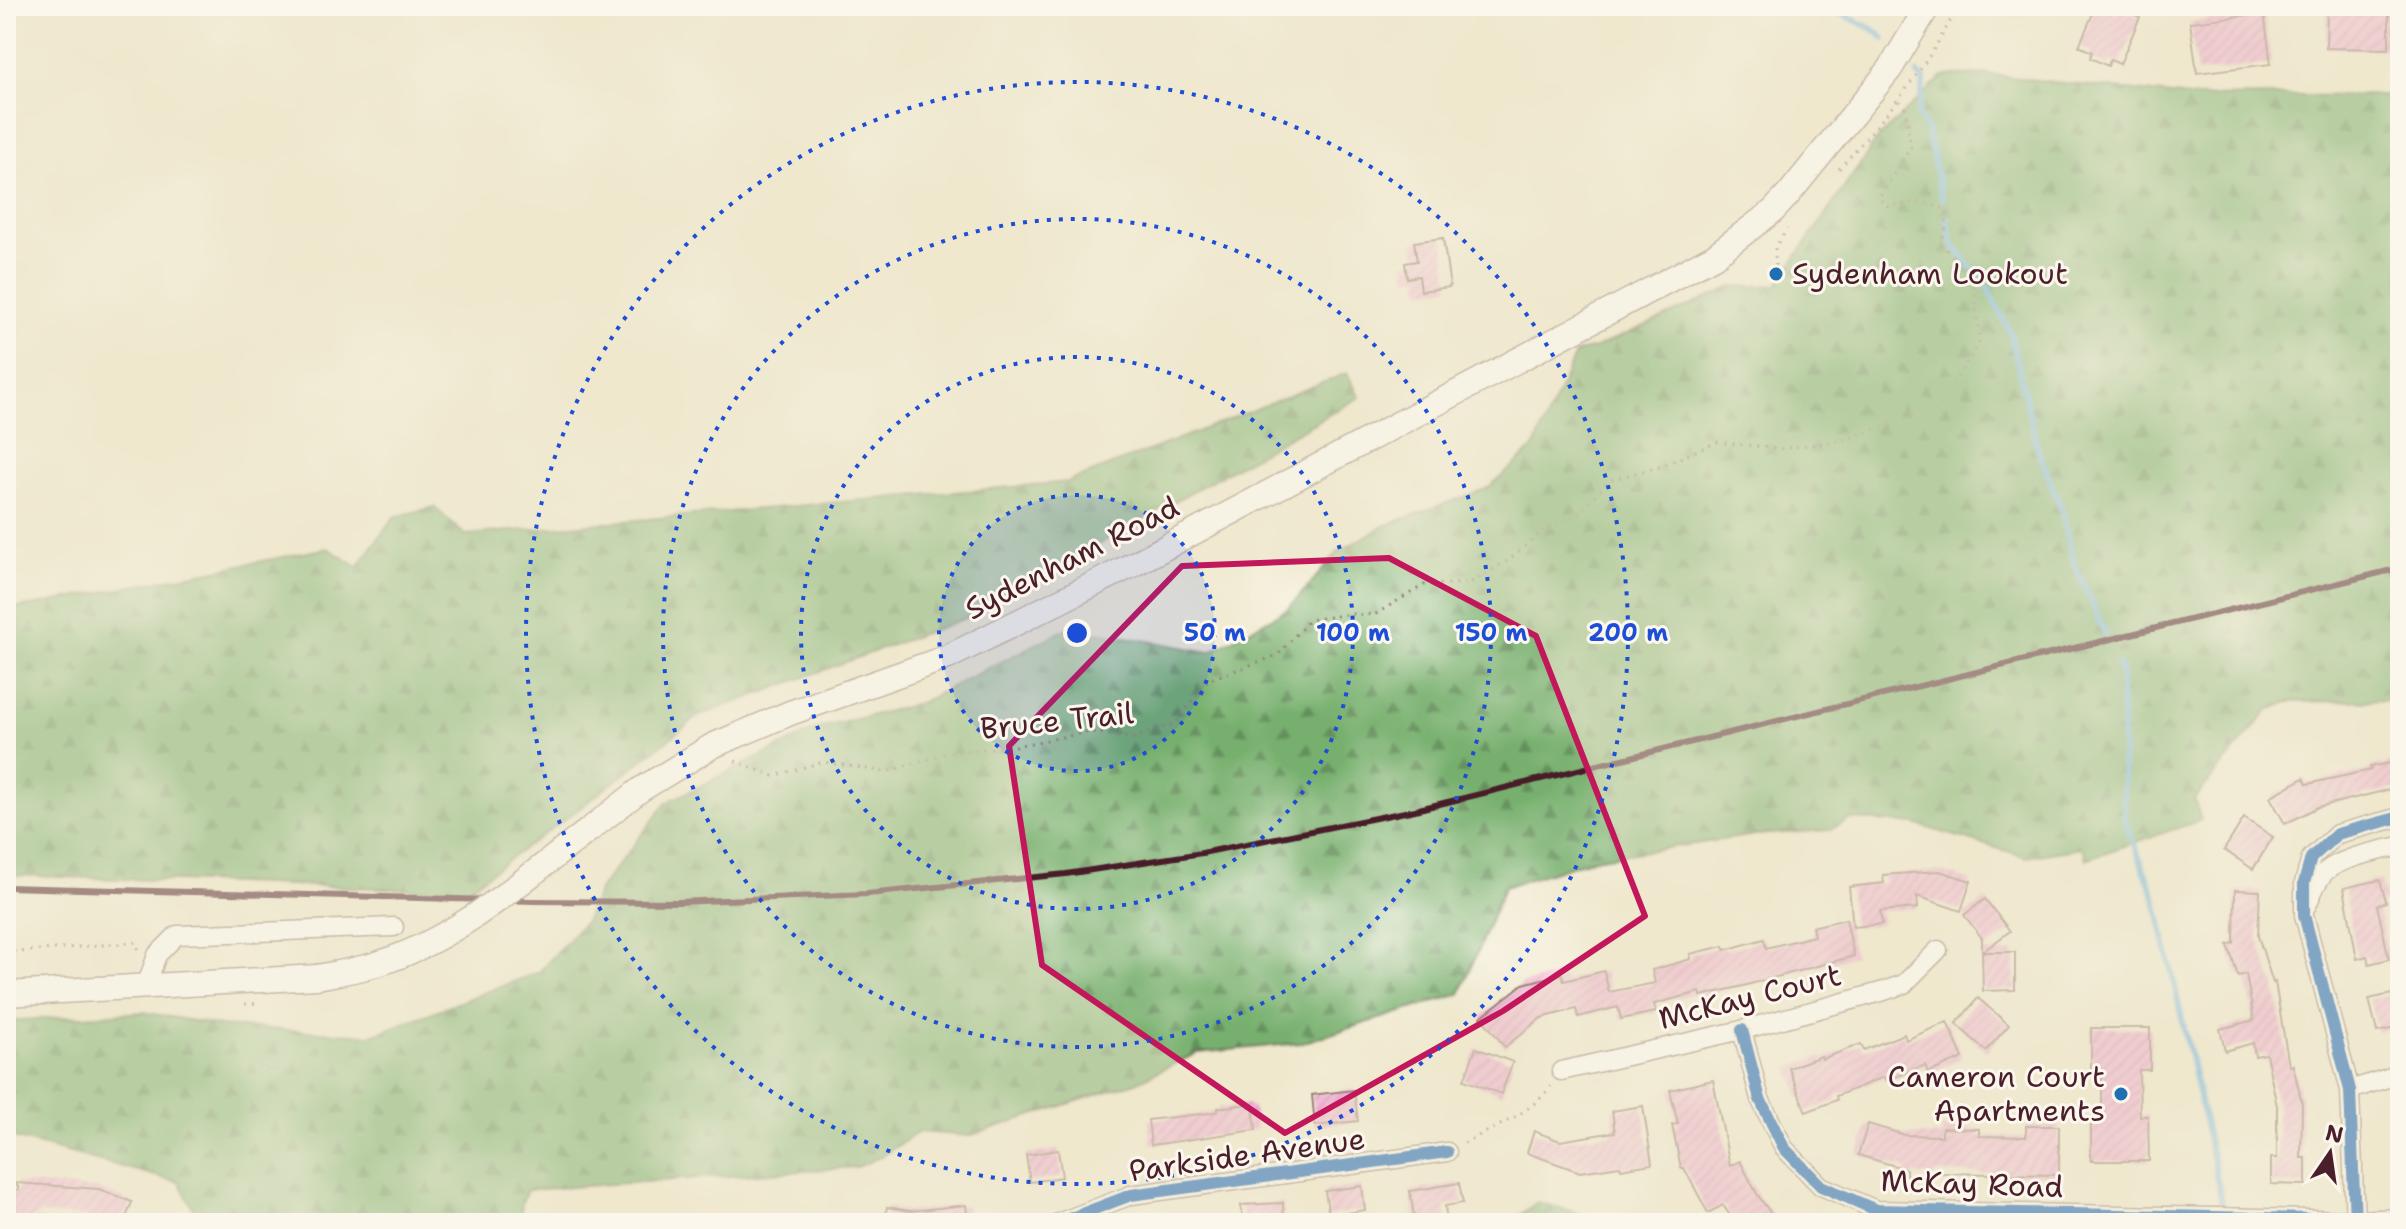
<svg xmlns="http://www.w3.org/2000/svg" width="2406" height="1229" font-family="'Shantell Sans',sans-serif">
	<style>
		.forest { fill: url(#forest-firs); stroke: #60684c; stroke-width: 2 }
		.lines { fill: none; stroke-linecap: round; stroke-linejoin: round }
		.stream { stroke: #6bb3e2; stroke-width: 6 }
		.building { fill: url(#building-hatch) }
		.minor-casing { stroke: #9c847c; stroke-width: 21 }
		.major-casing { stroke: #9c847c; stroke-width: 27 }
		.path { stroke: #9c847c; stroke-width: 3; stroke-dasharray: 2 6; stroke-linecap: butt }
		.minor { stroke: #fff; stroke-width: 18 }
		.major { stroke: #fff; stroke-width: 24 }
		.rail { stroke: #4a1f2b; stroke-width: 6 }
		.major-bridge-casing { stroke: #9c847c; stroke-width: 27; stroke-linecap: butt }
		.major-bridge { stroke: #fff; stroke-width: 24 }
		.cycleway-casing { stroke: #fbf7ec; stroke-width: 17 }
		.cycleway { stroke: #0057b8; stroke-width: 12 }
		.marked { fill: none; stroke: #c2185b; stroke-width: 6; stroke-linejoin: round }
		.ring { fill: none; stroke: #1d4ed8; stroke-width: 4; stroke-dasharray: 4 8 }
		.poi-dot { fill: #1f6fb2; stroke: #fbf7ec; stroke-width: 3 }
		.labels { text-anchor: middle; stroke-width: 6; stroke-linejoin: round; paint-order: stroke }
		.poi-label { font-size: 30px; fill: #4a1f2b; stroke: #fbf7ec; text-anchor: start }
		.street-label { font-size: 30px; fill: #4a1f2b; stroke: #fbf7ec }
		.centre { fill: #1d4ed8; stroke: #fbf7ec; stroke-width: 4 }
		.ring-label { font-size: 24px; text-anchor: middle; font-weight: bold; fill: #1d4ed8; stroke: #fbf7ec; stroke-width: 6; stroke-linejoin: round; paint-order: stroke }
	</style>
	<defs>
		<pattern id="forest-firs" width="22" height="20" patternUnits="userSpaceOnUse" patternTransform="scale(2)"><rect width="22" height="20" fill="#77b06e"/><path d="M5 1l3.5 6h-7zM16 11l3.5 6h-7z" fill="#648f5b"/></pattern>
		<pattern id="building-hatch" width="6" height="6" patternUnits="userSpaceOnUse" patternTransform="scale(2)"><rect width="6" height="6" fill="#f1abd2"/><path d="M-1 1l2-2M0 6l6-6M5 7l2-2" fill="none" stroke="#d093b4"/></pattern>
	</defs>
	<rect width="100%" height="100%" fill="#fbf7ec"/>
	<filter id="ink" filterUnits="userSpaceOnUse"><feTurbulence type="fractalNoise" baseFrequency=".0125" numOctaves="2"/><feDisplacementMap in="SourceGraphic" scale="16" xChannelSelector="R" yChannelSelector="G"/><feConvolveMatrix kernelMatrix="1 2 1 2 8 2 1 2 1" color-interpolation-filters="sRGB"/></filter>
	<filter id="wash" filterUnits="userSpaceOnUse"><feTurbulence type="fractalNoise" baseFrequency=".006" numOctaves="4" result="noise"/><feDisplacementMap in="SourceGraphic" scale="32" xChannelSelector="R" yChannelSelector="G"/><feGaussianBlur stdDeviation="1.8" result="paint"/><feColorMatrix in="noise" values="0 0 0 0 0 0 0 0 0 0 0 0 0 0 0 0 0 1.4 0 .05"/><feComposite in="paint" operator="in"/></filter>
	<g filter="url(#wash)">
		<rect width="100%" height="100%" fill="#efe8cd"/>
		<g class="forest">
			<polygon points="1983,74 2190,97 2400,95 2400,700 2288,702 2269,710 2194,799 2201,820 2086,859 2082,848 2027,857 1914,824 1850,819 1830,830 1755,835 1593,859 1504,887 1460,994 1301,1043 1197,1053 1136,1082 969,1136 919,1132 880,1157 857,1167 527,1190 522,1202 520,1223 201,1223 179,1182 6,1136 6,1021 144,1012 221,1026 372,1035 539,972 586,920 600,888 667,802 817,729 920,703 1069,627 1210,652 1289,608 1339,551 1384,526 1488,488 1534,448 1576,352 1593,349 1732,287 1777,285 1879,137 1943,76"/>
			<polygon points="6,303 17,336 15,364 6,394"/>
			<polygon points="1347,373 1360,397 971,616 699,716 576,811 465,891 6,875 6,608 31,606 328,548 358,567 394,517 434,507 465,535 1068,482"/>
			<polygon points="1537,1202 1615,1223 1509,1223"/>
		</g>
		<g class="lines">
			<g class="stream">
				<polyline points="1827,7 1875,30 1884,39"/>
				<polyline points="1918,74 1924,80 1918,115 1927,130 1942,199"/>
				<polyline points="1947,219 1952,243 1987,287 2010,332 2037,447 2062,511 2073,561 2105,633"/>
				<polyline points="2118,664 2121,669 2124,818 2156,900 2222,1202"/>
			</g>
		</g>
		<g id="blocks">
			<g class="building">
				<polygon points="2096,6 2102,6 2118,13 2120,9 2140,17 2120,64 2110,60 2108,66 2090,58 2092,52 2079,46"/>
				<polygon points="2327,8 2389,9 2389,49 2326,48"/>
				<polygon points="2264,13 2271,64 2197,73 2190,22"/>
				<polygon points="1443,238 1450,287 1421,291 1419,276 1407,278 1405,263 1417,261 1414,242"/>
				<polygon points="2400,761 2400,787 2318,807 2285,824 2270,797 2304,778 2307,784 2371,770 2370,767"/>
				<polygon points="2244,818 2273,837 2253,869 2224,850"/>
				<polygon points="1939,871 1971,881 1961,911 1917,896 1918,908 1880,911 1882,924 1853,927 1849,887 1884,883 1883,875"/>
				<polygon points="2380,880 2386,902 2377,905 2389,959 2369,964 2367,956 2357,959 2344,888"/>
				<polygon points="2235,890 2260,891 2258,936 2273,983 2275,982 2289,1066 2293,1065 2302,1104 2301,1158 2306,1158 2306,1185 2271,1184 2271,1158 2277,1158 2277,1106 2266,1054 2255,1056 2253,1043 2225,1051 2220,1029 2254,1020 2246,974 2238,976 2228,945 2234,943"/>
				<polygon points="1985,899 2010,931 1982,952 1982,938 1964,915"/>
				<polygon points="1846,919 1854,956 1743,986 1701,996 1700,992 1654,1004 1656,1012 1621,1019 1618,1007 1578,1017 1576,1009 1541,1018 1505,1047 1481,1017 1523,984 1562,974 1564,981 1604,971 1609,992 1655,983 1652,970 1691,959 1690,954 1724,946 1725,950 1764,939 1766,948 1814,936 1812,927"/>
				<polygon points="1982,952 2015,952 2015,990 1983,991"/>
				<polygon points="2392,994 2400,1027 2377,1032 2369,999"/>
				<polygon points="1978,998 2009,1025 1986,1051 1956,1024"/>
				<polygon points="1947,1022 1963,1058 1928,1073 1925,1065 1886,1081 1884,1077 1836,1096 1837,1100 1806,1112 1789,1068 1821,1056 1822,1059 1861,1044 1864,1050 1904,1034 1906,1040"/>
				<polygon points="2091,1028 2150,1028 2150,1070 2139,1070 2140,1116 2148,1116 2149,1161 2091,1161 2091,1117 2102,1117 2102,1072 2091,1072"/>
				<polygon points="1476,1048 1513,1062 1501,1094 1464,1080"/>
				<polygon points="1713,1080 1730,1166 1740,1161 1757,1194 1778,1223 1735,1223 1723,1205 1708,1213 1684,1168 1681,1168 1672,1125 1678,1124 1670,1090"/>
				<polygon points="1354,1090 1358,1121 1315,1126 1312,1095"/>
				<polygon points="1249,1104 1249,1107 1253,1107 1256,1130 1151,1145 1148,1120 1210,1113 1218,1111 1218,1108"/>
				<polygon points="1643,1106 1652,1164 1621,1169 1620,1166 1580,1172 1527,1153 1534,1131 1560,1141 1615,1132 1612,1111"/>
				<polygon points="1868,1124 1905,1135 1942,1136 1942,1128 1979,1129 1979,1136 2026,1137 2026,1126 2059,1126 2059,1175 1935,1173 1935,1176 1906,1175 1906,1169 1858,1155"/>
				<polygon points="1058,1150 1062,1177 1030,1182 1026,1155"/>
				<polygon points="16,1183 99,1189 132,1202 124,1223 98,1223 82,1217 40,1214 25,1223 10,1223 6,1217 6,1197 19,1189"/>
				<polygon points="1459,1183 1463,1203 1445,1206 1447,1221 1415,1223 1410,1191"/>
				<polygon points="1362,1186 1365,1210 1329,1216 1325,1191"/>
				<polygon points="1283,1203 1284,1223 1243,1223 1241,1205"/>
				<polygon points="966,1205 968,1223 884,1223 887,1207 910,1211"/>
			</g>
		</g>
	</g>
	<g filter="url(#ink)">
		<use href="#blocks" fill-opacity="0" stroke="#9c847c" stroke-width="2"/>
		<g class="lines">
			<defs>
				<g id="minor">
					<path d="M2307 905C2312 894 2317 879 2326 871 2343 857 2379 851 2400 846"/>
					<polyline points="146,986 157,955 177,935 394,927"/>
					<polyline points="1742,1030 1760,1099 1784,1148 1821,1186 1876,1210 2355,1220 2400,1218"/>
					<polyline points="1561,1071 1742,1030 1881,992 1904,984 1938,950"/>
					<polyline points="2350,1090 2400,1074"/>
					<polyline points="1058,1223 1131,1195 1447,1152"/>
					<polyline points="2355,1223 2350,1090 2304,915 2304,883 2311,858 2337,834 2400,817"/>
				</g>
				<g id="major">
					<polyline points="589,830 640,790 712,746 790,713 948,657 1136,563 1714,256 1773,211 1788,195 1890,69 1928,6"/>
					<polyline points="6,994 317,977"/>
				</g>
			</defs>
			<use href="#minor" class="minor-casing"/>
			<use href="#major" class="major-casing"/>
			<g class="path">
				<path d="M1839 169C1886 116 1926 70 1958 6"/>
				<polyline points="1776,274 1775,248 1787,229"/>
				<polyline points="735,761 774,776 823,762 886,772 951,752 1010,747 1089,732 1134,738 1176,723 1208,680 1278,655 1309,620 1350,614 1374,615 1424,585 1470,583 1510,559 1546,528 1577,515 1610,480 1659,467 1717,442 1779,449 1840,441 1937,409 1979,343 1974,277 1941,244 1946,228 1946,209 1920,202 1887,206 1879,198 1911,147 1905,108 1899,101"/>
				<polyline points="6,953 136,942 139,951"/>
				<polyline points="245,1004 261,1003"/>
				<path d="M1464 1143C1493 1128 1532 1113 1551 1086"/>
			</g>
			<use href="#minor" class="minor"/>
			<use href="#major" class="major"/>
			<polyline class="rail" points="6,887 532,901 678,902 867,894 1066,874 1202,853 1415,810 2400,568"/>
			<defs>
				<path id="major-bridge" d="M317 977C337 973 358 970 377 964 458 939 523 880 589 830"/>
			</defs>
			<use href="#major-bridge" class="major-bridge-casing"/>
			<use href="#major-bridge" class="major-bridge"/>
			<defs>
				<g id="cycleway">
					<polyline points="1742,1030 1760,1099 1784,1148 1821,1186 1876,1210 2355,1220 2400,1218"/>
					<polyline points="1058,1223 1131,1195 1447,1152"/>
					<polyline points="2355,1223 2350,1090 2304,915 2304,883 2311,858 2337,834 2400,817"/>
				</g>
			</defs>
			<use href="#cycleway" class="cycleway-casing"/>
			<use href="#cycleway" class="cycleway"/>
		</g>
	</g>
	<path d="M0 0H2406V1229H0ZM1389 558 1536 636 1645 916 1503 1011 1285 1133 1042 965 1009 746 1182 566Z" fill="#efe8cd" fill-opacity=".55" fill-rule="evenodd"/>
	<path class="marked" d="M1389 558 1536 636 1645 916 1503 1011 1285 1133 1042 965 1009 746 1182 566Z"/>
	<circle cx="1077" cy="633" r="138" fill="#1d4ed8" fill-opacity=".12"/>
	<g class="ring">
		<circle cx="1077" cy="633" r="138"/>
		<circle cx="1077" cy="633" r="276"/>
		<circle cx="1077" cy="633" r="414"/>
		<circle cx="1077" cy="633" r="551"/>
	</g>
	<g class="poi-dot">
		<circle cx="1776" cy="274" r="8"/>
		<circle cx="2121" cy="1094" r="8"/>
	</g>
	<g class="labels">
		<g class="poi-label">
			<text x="1792" y="284">Sydenham Lookout</text>
			<text x="2105" y="1087" text-anchor="end">Cameron Court<tspan x="2105" dy="34">Apartments</tspan></text>
		</g>
		<g class="street-label">
			<text transform="translate(1072 558) rotate(-27)" y="10">Sydenham Road</text>
			<text transform="translate(1057 721) rotate(-6)" y="10">Bruce Trail</text>
			<text transform="translate(1750 997) rotate(-14)" y="10">McKay Court</text>
			<text transform="translate(1247 1155) rotate(-8)" y="10">Parkside Avenue</text>
			<text transform="translate(1972 1184) rotate(2)" y="10">McKay Road</text>
		</g>
	</g>
	<circle cx="1077" cy="633" r="12" class="centre"/>
	<g class="ring-label">
		<text x="1215" y="641">50 m</text>
		<text x="1353" y="641">100 m</text>
		<text x="1491" y="641">150 m</text>
		<text x="1628" y="641">200 m</text>
	</g>
	<rect width="2406" height="1229" fill="none" stroke="#fbf7ec" stroke-width="32"/>
	<g transform="translate(2330 1153) rotate(13)" stroke="#fbf7ec" stroke-width="6" paint-order="stroke">
	<path d="M0-6L14 30L0 20L-14 30Z" fill="#4a1f2b"/>
	<text y="-12" font-size="22" font-weight="bold" text-anchor="middle" fill="#4a1f2b">N</text>
	</g>
</svg>
